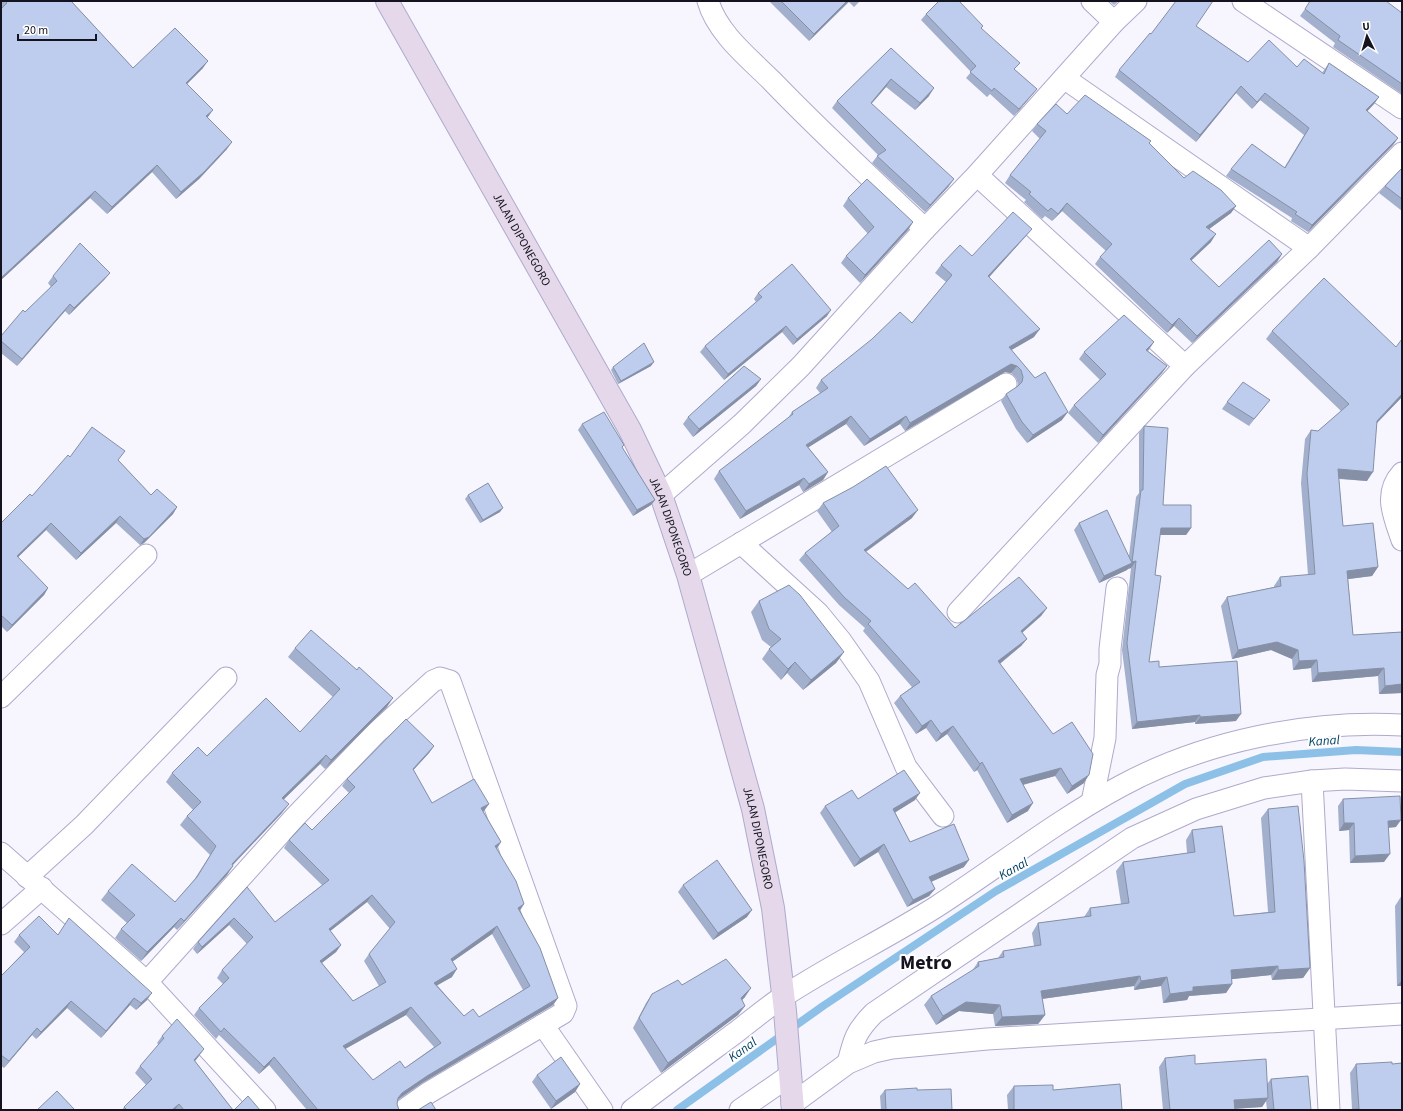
<svg xmlns="http://www.w3.org/2000/svg" width="1403" height="1111" font-family="'Source Sans 3',sans-serif">
	<style>
		.lines { fill: none; stroke-linecap: round; stroke-linejoin: round }
		.stream { stroke: #8cc0e7; stroke-width: 8 }
		.street-casing { stroke: #aeaacc; stroke-width: 23 }
		.secondary-casing { stroke: #aeaacc; stroke-width: 24 }
		.street { stroke: #fff; stroke-width: 21 }
		.secondary { stroke: #e4d8ea; stroke-width: 22 }
		.wall { fill: #a3b0cd; fill-rule: evenodd }
		.shaded-wall { fill: #8590a7 }
		.building { fill: #becdee; stroke: #8590a7; fill-rule: evenodd }
		.labels { text-anchor: middle; stroke-width: 4; stroke-linejoin: round; paint-order: stroke }
		.street-label { font-size: 12px; fill: #151320; stroke: #fff }
		.water-label { font-size: 13px; font-style: italic; fill: #004266; stroke: #fff }
		.town-label { font-size: 20px; font-weight: bold; fill: #151320; stroke: #fff }
	</style>
	<rect width="100%" height="100%" fill="#f7f6fe"/>
	<g class="lines">
		<polyline class="stream" points="677,1110 823,1006 996,891 1185,784 1263,757 1356,750 1402,752"/>
		<defs>
			<g id="street">
				<path d="M708 1C717 33 749 58 772 81 821 132 874 181 925 229"/>
				<polyline points="1092,1 1114,22"/>
				<polyline points="1243,1 1402,108"/>
				<polyline points="1064,78 1309,248"/>
				<polyline points="977,175 1185,366"/>
				<path d="M1402 473C1383 494 1394 516 1402 540"/>
				<polyline points="661,495 742,424 801,366 925,229 977,175 1114,22 1136,1"/>
				<polyline points="741,543 818,613 841,641 869,681 906,767 943,816"/>
				<polyline points="688,575 1006,384"/>
				<polyline points="958,612 1185,366 1309,248 1402,153"/>
				<polyline points="1,697 146,555"/>
				<polyline points="1312,781 1329,1110"/>
				<polyline points="1092,802 1105,738 1107,675 1110,664 1110,649 1117,588"/>
				<polyline points="1,853 147,982 265,1110"/>
				<polyline points="27,877 84,825 226,678"/>
				<polyline points="1,924 42,888"/>
				<polyline points="147,982 295,817 376,733 433,681 440,678 450,681 566,1006 563,1013 428,1093 404,1110"/>
				<polyline points="543,1025 602,1110"/>
				<path d="M848 1063C854 1039 856 1031 874 1013L1132 838 1196 809 1264 788 1312 781 1345 779 1402 781"/>
				<polyline points="792,1104 848,1063 874,1052 892,1048 987,1039 1402,1014"/>
				<path d="M632 1110C666 1084 700 1059 735 1033 751 1021 767 1007 784 996 833 964 887 938 936 907 998 867 1056 821 1121 786 1204 741 1308 720 1402 725"/>
				<polyline points="740,1110 789,1076"/>
			</g>
			<g id="secondary">
				<path id="s1" d="M387 1 630 430 661 495 688 575 753 809 773 908 785 1011 793 1110"/>
			</g>
		</defs>
		<use href="#street" class="street-casing"/>
		<use href="#secondary" class="secondary-casing"/>
		<use href="#street" class="street"/>
		<use href="#secondary" class="secondary"/>
	</g>
	<g class="wall">
		<polygon points="1,1 71,1 133,68 203,68 187,84 207,118 227,149 199,179 176,199 152,172 107,214 90,198 1,280"/>
		<polygon points="769,1 860,1 854,7 849,2 809,41"/>
		<polygon points="1109,1 1119,1 1114,5"/>
		<polygon points="1305,9 1402,13 1402,94 1333,47 1335,43 1300,16"/>
		<polygon points="926,14 983,26 981,28 1015,70 1037,89 1032,95 1014,116 990,94 987,97 966,78 971,72 921,20"/>
		<polygon points="1196,26 1248,62 1297,67 1322,73 1324,70 1329,63 1379,97 1374,104 1367,111 1398,138 1393,145 1308,232 1291,221 1292,218 1226,176 1231,169 1284,168 1304,135 1260,100 1252,109 1236,93 1196,142 1115,77 1119,70 1151,34"/>
		<polygon points="891,48 929,96 915,110 886,87 871,104 949,186 925,212 872,163 878,155 832,108 837,101"/>
		<polygon points="1067,114 1149,143 1184,178 1236,206 1231,213 1209,229 1211,242 1191,261 1219,287 1282,254 1277,262 1192,343 1174,326 1167,333 1095,264 1100,257 1106,251 1062,211 1052,221 1045,216 1042,219 1024,202 1026,200 1005,183 1010,175 1040,139 1032,131 1037,124"/>
		<polygon points="1402,168 1402,211 1379,193 1385,186"/>
		<polygon points="848,198 913,222 908,230 860,283 841,263 846,256 868,234 843,206"/>
		<polygon points="1026,236 989,277 1034,337 1011,350 1035,378 1062,420 1027,443 1016,429 1001,401 1006,394 1017,387 1018,384 1016,378 1011,373 1005,372 905,431 900,424 864,446 846,424 808,447 828,472 823,480 803,492 799,485 740,519 714,479 719,471 788,418 792,412 820,393 816,388 821,380 912,323 946,282 935,273 941,265 972,256"/>
		<polygon points="110,273 104,280 69,315 65,311 17,366 1,353 1,336 51,287 48,283 53,276"/>
		<polygon points="758,293 827,316 793,345 782,332 724,380 700,352 705,346 756,302 754,299"/>
		<polygon points="1272,331 1402,397 1377,423 1367,481 1339,479 1343,526 1378,567 1372,576 1348,579 1353,635 1402,632 1402,693 1379,694 1378,676 1312,682 1311,668 1293,670 1292,659 1271,650 1232,659 1221,606 1227,597 1274,587 1274,586 1280,577 1308,575 1301,483 1305,439 1311,430 1318,431 1341,411 1266,339"/>
		<polygon points="1154,342 1148,351 1167,366 1162,373 1098,443 1068,413 1074,405 1100,380 1079,359 1084,352"/>
		<polygon points="651,366 618,384 611,370 613,367"/>
		<polygon points="761,379 756,386 693,437 683,424 688,417"/>
		<polygon points="1227,402 1264,407 1249,426 1222,409"/>
		<polygon points="582,424 622,448 655,500 651,505 633,516 578,430"/>
		<polygon points="1144,426 1163,505 1191,528 1186,535 1160,535 1155,575 1149,662 1159,667 1236,721 1195,724 1195,722 1132,729 1122,650 1131,568 1128,569 1127,570 1099,583 1074,530 1079,523 1129,556 1136,497 1139,493 1139,433"/>
		<polygon points="70,457 118,460 151,495 177,507 173,514 144,543 140,545 116,523 76,560 46,530 18,557 48,588 44,595 7,632 1,626 1,523 32,496"/>
		<polygon points="468,495 500,512 480,523 465,499"/>
		<polygon points="823,503 912,518 866,552 908,589 955,628 1047,608 1041,616 1022,633 1027,639 1021,646 1000,664 1084,783 1067,794 1055,776 1023,785 1028,811 1007,823 977,770 974,772 947,734 936,742 926,728 916,734 894,703 900,696 912,687 863,631 865,628 839,605 799,560 805,553 832,532 817,511"/>
		<polygon points="759,601 844,652 836,663 803,690 787,673 781,680 762,659 769,649 771,647 762,640 751,612"/>
		<polygon points="295,648 387,707 325,769 320,764 284,799 282,813 233,865 227,875 177,930 174,927 141,961 115,938 121,929 127,923 101,900 108,891 175,902 194,880 210,855 180,825 187,816 193,810 166,782 172,773 207,756 300,732 333,697 288,657"/>
		<path d="M434 746 429 753 413 770 432 803 489 804 483 811 501 842 497 849 524 904 520 911 558 998 553 1005 422 1083 398 1100 397 1104 399 1110H307L269 1065 259 1074 219 1035 216 1039 194 1015 199 1008 223 984 217 978 222 970 247 944 229 925 197 954 193 949 198 942 247 887 275 922 322 885 284 848 289 840 312 830 349 793 342 786 347 779ZM367 902 390 929 369 954 364 961 379 986 353 1001 322 963 336 952 341 945 330 931ZM492 934 523 990 479 1017 464 1016 437 985 452 977V962ZM406 1015 434 1047 405 1068 373 1080 345 1049Z"/>
		<polygon points="858,799 915,800 895,812 910,842 964,867 931,882 935,889 929,896 907,907 878,852 854,867 820,813 825,806"/>
		<polygon points="1343,799 1396,827 1388,828 1384,862 1350,863 1349,830 1339,831 1338,806"/>
		<polygon points="1268,809 1310,968 1303,978 1272,980 1271,975 1232,979 1232,984 1226,993 1189,996 1187,1000 1163,1003 1161,986 1134,990 1134,986 1042,999 1045,1015 1038,1024 995,1026 993,1014 959,1011 936,1025 924,1005 931,996 972,971 978,962 998,958 1003,951 1034,946 1032,933 1038,923 1084,917 1090,908 1121,904 1116,871 1123,862 1187,853 1186,840 1192,830 1234,916 1268,912 1261,818"/>
		<polygon points="683,885 747,917 713,940 678,892"/>
		<polygon points="1402,895 1402,986 1397,986 1395,906"/>
		<polygon points="19,935 58,935 147,1000 136,1010 130,1005 101,1038 67,1008 36,1039 32,1035 4,1068 1,1066 1,976 24,952 14,942"/>
		<polygon points="682,985 745,997 742,1000 745,1006 738,1015 661,1073 633,1028 646,1003 652,994"/>
		<polygon points="162,1036 199,1056 195,1061 233,1110 122,1110 124,1107 146,1085 135,1073 140,1066 159,1045 157,1043"/>
		<polygon points="1165,1058 1195,1064 1267,1084 1271,1079 1311,1110 1267,1110 1266,1101 1262,1107 1235,1109 1235,1110 1163,1110 1159,1067"/>
		<polygon points="1356,1064 1392,1064 1402,1110 1352,1109 1350,1073"/>
		<polygon points="537,1075 580,1084 575,1092 551,1109 532,1082"/>
		<polygon points="1014,1086 1053,1090 1122,1110 1008,1110 1007,1095"/>
		<polygon points="885,1090 917,1090 952,1110 881,1110 880,1096"/>
	</g>
	<g class="shaded-wall">
		<polygon points="847,1 849,1 809,41 814,34"/>
		<polygon points="208,61 203,68 181,90 186,83"/>
		<polygon points="891,79 886,87 866,110 871,103"/>
		<polygon points="1241,86 1236,93 1196,142 1200,135"/>
		<polygon points="934,88 929,96 915,110 920,103"/>
		<polygon points="1037,89 1032,95 1014,116 1019,109"/>
		<polygon points="1265,93 1260,100 1252,109 1257,102"/>
		<polygon points="1379,97 1374,104 1362,117 1366,110"/>
		<polygon points="213,110 208,117 201,124 206,116"/>
		<polygon points="1398,138 1393,145 1308,232 1312,225"/>
		<polygon points="232,142 227,149 199,179 176,199 181,192"/>
		<polygon points="157,165 152,172 107,214 112,207"/>
		<polygon points="954,179 949,186 925,212 930,205"/>
		<polygon points="95,191 90,198 1,280 1,278"/>
		<polygon points="1067,203 1062,211 1052,221 1058,214"/>
		<polygon points="1236,206 1231,213 1201,235 1206,227"/>
		<polygon points="913,222 908,230 860,283 865,275"/>
		<polygon points="1032,229 1026,236 983,284 988,276"/>
		<polygon points="1216,234 1211,242 1184,267 1190,259"/>
		<polygon points="1282,254 1277,262 1192,343 1197,336"/>
		<polygon points="110,273 104,280 69,315 74,308"/>
		<polygon points="70,304 65,311 17,366 22,359"/>
		<polygon points="831,310 827,316 793,345 797,339"/>
		<polygon points="1179,318 1174,326 1167,333 1172,325"/>
		<polygon points="786,326 782,332 724,380 728,374"/>
		<polygon points="1040,329 1034,337 1003,355 1009,347"/>
		<polygon points="1154,342 1149,349 1141,357 1146,350"/>
		<polygon points="654,362 651,366 618,384 621,381"/>
		<polygon points="1011,364 1017,366 1011,373 1005,372 905,431 910,423"/>
		<polygon points="1167,366 1162,373 1098,443 1103,435"/>
		<polygon points="761,379 756,386 693,437 699,429"/>
		<polygon points="1402,394 1402,397 1371,429 1377,421"/>
		<polygon points="1068,412 1062,420 1027,443 1033,435"/>
		<polygon points="851,416 846,424 801,452 806,445"/>
		<polygon points="906,416 900,424 864,446 870,439"/>
		<polygon points="1338,469 1373,472 1367,481 1332,478"/>
		<polygon points="828,472 823,480 803,492 809,484"/>
		<polygon points="804,478 799,485 740,519 746,511"/>
		<polygon points="655,500 651,505 633,516 637,510"/>
		<polygon points="177,507 173,514 144,543 140,545 144,539"/>
		<polygon points="503,508 500,512 480,523 483,520"/>
		<polygon points="918,510 912,518 858,557 864,550"/>
		<polygon points="120,516 116,523 76,560 81,553"/>
		<polygon points="51,523 46,530 12,563 17,556"/>
		<polygon points="1161,528 1191,528 1186,535 1156,535"/>
		<polygon points="1136,561 1131,568 1128,569 1132,562"/>
		<polygon points="1132,563 1127,570 1099,583 1104,576"/>
		<polygon points="1378,567 1372,576 1341,580 1347,571"/>
		<polygon points="48,588 44,595 7,632 12,625"/>
		<polygon points="1047,608 1041,616 1015,639 1021,631"/>
		<polygon points="1027,639 1021,646 993,669 998,661"/>
		<polygon points="1277,642 1298,650 1292,659 1271,650 1232,659 1238,650"/>
		<polygon points="844,652 836,663 803,690 811,680"/>
		<polygon points="1317,660 1311,668 1293,670 1299,661"/>
		<polygon points="795,662 787,673 781,680 788,669"/>
		<polygon points="1384,668 1378,676 1312,682 1318,673"/>
		<polygon points="1402,684 1402,693 1379,694 1385,686"/>
		<polygon points="393,698 387,707 325,769 331,760"/>
		<polygon points="1241,714 1236,721 1195,724 1200,717"/>
		<polygon points="1200,715 1195,722 1132,729 1137,722"/>
		<polygon points="931,720 926,728 916,734 922,726"/>
		<polygon points="953,726 947,734 936,742 941,734"/>
		<polygon points="434,746 429,753 408,776 413,769"/>
		<polygon points="326,755 320,764 276,807 282,798"/>
		<polygon points="982,762 977,770 974,772 980,764"/>
		<polygon points="1061,768 1055,776 1014,787 1020,779"/>
		<polygon points="1089,775 1084,783 1067,794 1072,786"/>
		<polygon points="920,793 915,800 888,817 893,809"/>
		<polygon points="1033,803 1028,811 1007,823 1012,815"/>
		<polygon points="289,804 282,813 225,873 232,864"/>
		<polygon points="489,804 484,811 476,815 481,808"/>
		<polygon points="1401,820 1396,827 1383,828 1388,821"/>
		<polygon points="1344,823 1354,823 1349,830 1339,831"/>
		<polygon points="501,842 496,849 495,846"/>
		<polygon points="884,844 878,852 854,867 860,859"/>
		<polygon points="1390,854 1384,862 1350,863 1355,856"/>
		<polygon points="969,860 964,867 924,885 929,877"/>
		<polygon points="233,866 227,875 177,930 184,921"/>
		<polygon points="935,889 929,896 907,907 913,900"/>
		<polygon points="372,895 367,902 324,936 329,929"/>
		<polygon points="524,904 519,911 518,908"/>
		<polygon points="752,910 747,917 713,940 718,933"/>
		<polygon points="181,918 174,927 141,961 147,952"/>
		<polygon points="234,918 229,925 197,954 202,947"/>
		<polygon points="497,926 492,934 446,966 451,959"/>
		<polygon points="341,945 336,952 315,968 320,961"/>
		<polygon points="1278,966 1271,975 1224,980 1231,970"/>
		<polygon points="1310,968 1303,978 1272,980 1278,970"/>
		<polygon points="457,969 452,977 429,990 434,983"/>
		<polygon points="1140,976 1134,986 1034,1000 1041,991"/>
		<polygon points="1167,977 1161,986 1134,990 1141,981"/>
		<polygon points="1402,980 1402,986 1397,986"/>
		<polygon points="1232,984 1226,993 1189,996 1187,1000 1163,1003 1170,994 1193,987"/>
		<polygon points="751,988 745,997 734,1008 741,998"/>
		<polygon points="152,993 147,1000 136,1010 141,1003"/>
		<polygon points="134,998 130,1005 101,1038 106,1031"/>
		<polygon points="558,998 553,1005 422,1083 397,1100 393,1105 402,1093 427,1076"/>
		<polygon points="71,1001 67,1008 36,1039 41,1032"/>
		<polygon points="966,1002 1000,1005 993,1014 959,1011 936,1025 943,1016"/>
		<polygon points="745,1006 738,1015 661,1073 668,1063"/>
		<polygon points="411,1007 406,1015 338,1053 343,1046"/>
		<polygon points="1045,1015 1038,1024 995,1026 1002,1017"/>
		<polygon points="37,1028 32,1035 4,1068 9,1061"/>
		<polygon points="204,1049 199,1056 189,1068 194,1060"/>
		<polygon points="274,1057 269,1065 259,1074 264,1067"/>
		<polygon points="580,1084 575,1092 551,1109 556,1101"/>
		<polygon points="1268,1098 1262,1107 1228,1109 1234,1100"/>
		<polygon points="179,1104 175,1110 172,1110"/>
	</g>
	<g class="building">
		<polygon points="5,1 71,1 133,68 175,28 208,61 186,83 213,110 206,116 232,142 204,172 181,192 157,165 112,207 95,191 1,278 1,9 7,3"/>
		<polygon points="781,1 847,1 814,34"/>
		<polygon points="939,1 959,1 983,26 981,28 1020,63 1014,69 1037,89 1019,109 994,88 992,91 970,72 976,66 926,14"/>
		<polygon points="1176,1 1213,1 1196,26 1248,62 1269,40 1297,67 1304,59 1324,74 1329,63 1379,97 1366,110 1398,138 1312,225 1295,214 1297,212 1231,169 1252,144 1285,168 1309,128 1265,93 1257,102 1241,86 1200,135 1119,70 1150,33 1151,34"/>
		<polygon points="1310,1 1386,1 1402,13 1402,84 1338,40 1340,36 1305,9"/>
		<polygon points="891,48 934,88 920,103 891,79 871,103 954,179 930,205 877,156 886,150 837,101"/>
		<polygon points="1085,95 1151,141 1149,143 1184,178 1193,171 1221,190 1236,206 1206,227 1216,234 1190,259 1219,287 1269,240 1282,254 1197,336 1179,318 1172,325 1100,257 1112,244 1067,203 1058,214 1051,208 1048,211 1029,194 1031,192 1010,175 1046,131 1037,124 1056,104 1067,114"/>
		<polygon points="1402,168 1402,199 1385,186"/>
		<polygon points="867,179 913,222 865,275 846,256 874,227 848,198"/>
		<polygon points="1013,212 1032,229 988,276 1040,329 1009,347 1035,378 1045,372 1068,412 1033,435 1022,422 1006,394 1018,386 1022,382 1023,377 1021,370 1017,366 1011,364 910,423 906,416 870,439 851,416 806,445 828,472 809,484 804,478 746,511 719,471 793,414 792,412 828,388 821,380 872,339 900,312 912,323 952,275 941,265 960,245 972,256"/>
		<polygon points="80,243 110,273 74,308 70,304 22,359 1,341 1,336 23,310 25,312 57,281 53,276"/>
		<polygon points="792,264 831,310 797,339 786,326 728,374 705,346 762,297 758,293"/>
		<polygon points="1324,278 1396,347 1402,339 1402,394 1377,421 1373,472 1338,469 1343,526 1373,523 1378,567 1347,571 1353,635 1402,632 1402,684 1385,686 1384,668 1318,673 1317,660 1299,661 1298,650 1277,642 1238,650 1227,597 1281,586 1280,577 1315,574 1307,474 1311,430 1318,431 1349,404 1272,331"/>
		<polygon points="1124,315 1154,342 1146,350 1167,366 1103,435 1074,405 1106,374 1084,352"/>
		<polygon points="644,343 654,362 621,381 613,367"/>
		<polygon points="744,366 761,379 699,429 688,417"/>
		<polygon points="1243,382 1270,400 1254,419 1227,402"/>
		<polygon points="604,412 624,445 622,447 655,500 637,510 582,424"/>
		<polygon points="1144,426 1168,428 1163,505 1191,505 1191,528 1161,528 1155,575 1161,576 1149,662 1159,661 1159,667 1237,661 1241,714 1200,717 1200,715 1137,722 1127,643 1136,561 1132,562 1141,490 1143,490"/>
		<polygon points="92,427 125,451 118,460 151,495 157,489 177,507 149,537 144,539 120,516 81,553 51,523 17,556 48,588 12,625 1,615 1,523 30,494 32,496 68,455 70,457"/>
		<polygon points="886,466 918,510 864,550 908,589 915,583 955,628 1019,577 1047,608 1021,631 1027,639 998,661 1053,734 1072,722 1093,754 1089,775 1072,786 1061,768 1020,779 1033,803 1012,815 982,762 980,764 953,726 941,734 931,720 922,726 900,696 920,682 868,624 871,621 844,597 805,553 839,526 823,503 853,487"/>
		<polygon points="488,483 503,508 483,520 468,495"/>
		<polygon points="1107,510 1132,563 1104,576 1079,523"/>
		<polygon points="789,585 800,595 844,652 811,680 795,662 788,669 769,649 781,639 769,629 759,601"/>
		<polygon points="311,630 357,670 359,667 393,698 331,760 326,755 282,798 289,804 232,864 233,866 184,921 181,918 147,952 121,929 135,915 108,891 132,864 175,902 197,877 216,846 187,816 201,802 172,773 198,747 207,756 266,698 300,732 340,689 295,648"/>
		<path d="M406 719 434 746 413 769 432 803 474 779 489 804 481 808 501 842 495 846 516 881 524 904 518 908 540 948 558 998 427 1076 402 1093 398 1098 397 1104 399 1110H318L274 1057 264 1067 224 1028 221 1032 199 1008 229 978 222 970 253 937 234 918 202 947 198 942 247 887 275 922 329 880 289 840 305 823 312 830 355 787 347 779ZM372 895 395 922 369 954 386 982 353 1001 320 961 341 945 329 929ZM497 926 530 986 479 1017 473 1009 464 1016 434 983 457 969 451 959ZM411 1007 441 1043 405 1068 400 1061 373 1080 343 1046Z"/>
		<polygon points="904,770 920,793 893,809 910,842 954,824 969,860 929,877 935,889 913,900 884,844 860,859 825,806 852,790 858,799"/>
		<polygon points="1400,796 1401,820 1388,821 1390,854 1355,856 1354,823 1344,823 1343,799"/>
		<polygon points="1298,806 1304,861 1310,968 1278,970 1278,966 1231,970 1232,984 1193,987 1193,991 1170,994 1167,977 1141,981 1140,976 1041,991 1045,1015 1002,1017 1000,1005 966,1002 943,1016 931,996 979,966 978,962 1004,957 1003,951 1041,945 1038,923 1091,916 1090,908 1129,903 1123,862 1195,852 1192,830 1222,826 1234,916 1275,912 1268,809"/>
		<polygon points="717,860 752,910 718,933 683,885"/>
		<polygon points="39,916 58,935 69,918 152,993 141,1003 134,998 106,1031 71,1001 41,1032 37,1028 9,1061 1,1055 1,976 30,947 19,935"/>
		<polygon points="726,959 751,988 741,998 745,1006 668,1063 639,1018 652,994 678,980 682,985"/>
		<polygon points="177,1019 204,1049 194,1060 233,1110 184,1110 179,1104 172,1110 127,1110 124,1107 152,1079 140,1066 164,1038 162,1036"/>
		<polygon points="1195,1055 1195,1064 1266,1059 1268,1098 1234,1100 1235,1110 1170,1110 1165,1058"/>
		<polygon points="561,1057 580,1084 556,1101 537,1075"/>
		<polygon points="1392,1062 1392,1064 1402,1063 1402,1110 1343,1110 1359,1109 1356,1064"/>
		<polygon points="1308,1076 1311,1110 1274,1110 1271,1079"/>
		<polygon points="1120,1084 1122,1110 1014,1110 1014,1086 1053,1085 1053,1090"/>
		<polygon points="917,1088 917,1090 951,1089 952,1110 886,1110 885,1090"/>
		<polygon points="57,1091 75,1110 37,1110"/>
		<polygon points="248,1096 260,1110 234,1110"/>
		<polygon points="431,1102 436,1110 418,1110"/>
	</g>
	<g class="labels">
		<g class="street-label">
			<text dy="4" stroke="none"><textPath href="#s1" startOffset="274">JALAN DIPONEGORO</textPath></text>
			<text dy="4" stroke="none"><textPath href="#s1" startOffset="598">JALAN DIPONEGORO</textPath></text>
			<text dy="4" stroke="none"><textPath href="#s1" startOffset="922">JALAN DIPONEGORO</textPath></text>
		</g>
		<g class="water-label">
			<text transform="translate(1324 740) rotate(-4)" y="5">Kanal</text>
			<text transform="translate(1013 868) rotate(-29)" y="5">Kanal</text>
			<text transform="translate(742 1049) rotate(-36)" y="5">Kanal</text>
		</g>
		<g class="town-label">
			<text x="926" y="969">Metro</text>
		</g>
	</g>
	<rect width="1403" height="1111" fill="none" stroke="#151320" stroke-width="4"/>
	<g transform="translate(1367 36) rotate(355)" stroke="#ffffff" stroke-width="3" paint-order="stroke">
	<path d="M0-3L7 15L0 10L-7 15Z" fill="#151320"/>
	<text y="-6" font-size="11" font-weight="bold" text-anchor="middle" fill="#151320">U</text>
	</g>
	<path d="M18 34v6h78v-6" fill="none" stroke="#151320" stroke-width="2"/>
	<text x="24" y="34" font-size="12" fill="#151320" stroke="#ffffff" stroke-width="3" paint-order="stroke">20 m</text>
</svg>
